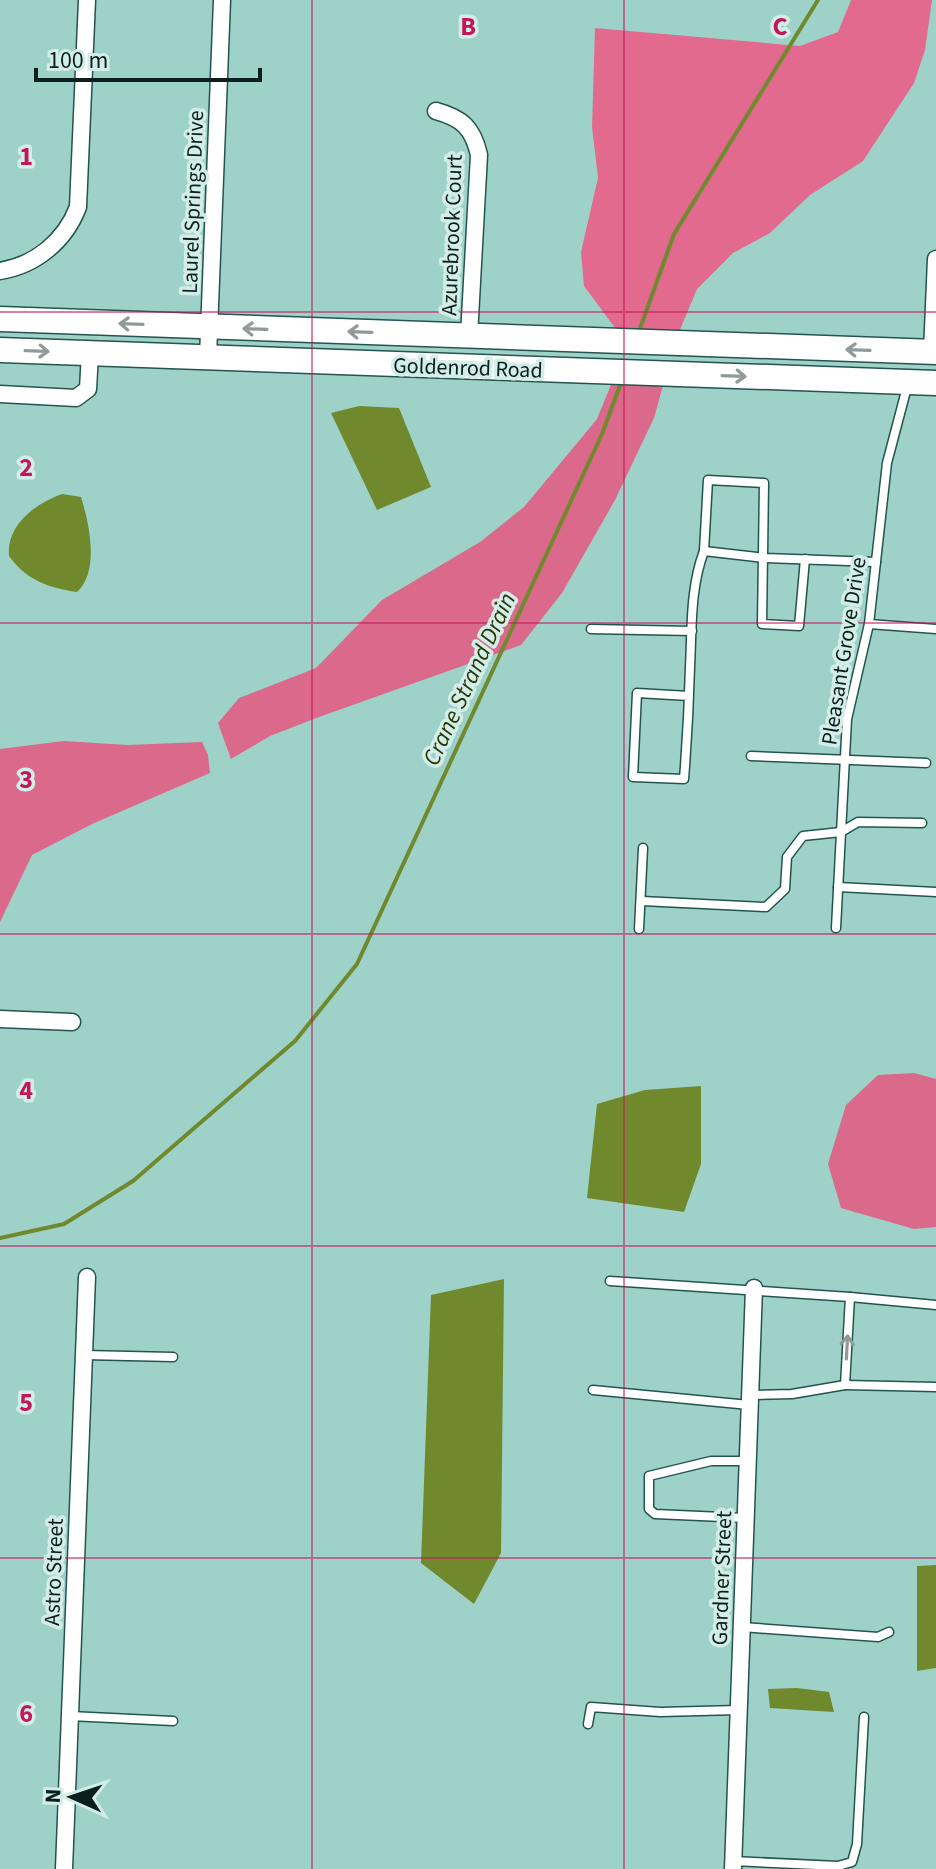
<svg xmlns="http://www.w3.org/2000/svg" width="936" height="1869" font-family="'Source Sans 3',sans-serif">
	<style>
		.green { fill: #db698b }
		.forest { fill: #e16a8e }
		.water { fill: #70892c }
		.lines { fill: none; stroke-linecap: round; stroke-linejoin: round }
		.stream { stroke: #70892c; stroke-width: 4 }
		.service-casing { stroke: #23544d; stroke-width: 11 }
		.minor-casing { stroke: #23544d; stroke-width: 19 }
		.secondary-casing { stroke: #23544d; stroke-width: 27 }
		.service { stroke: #fff; stroke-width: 8 }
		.minor { stroke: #fff; stroke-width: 16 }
		.secondary { stroke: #fff; stroke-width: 24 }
		.oneway { stroke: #919a99 }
		.grid { fill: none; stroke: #c2185b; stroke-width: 2; stroke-opacity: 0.55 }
		.labels { text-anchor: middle; stroke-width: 7; stroke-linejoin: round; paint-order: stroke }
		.street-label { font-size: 22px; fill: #0b1f1c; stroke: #d3ede8 }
		.water-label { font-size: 24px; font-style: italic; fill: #293502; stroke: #d3ede8 }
		.grid-label { font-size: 26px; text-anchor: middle; font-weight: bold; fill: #c2185b; stroke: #d3ede8; stroke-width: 7; stroke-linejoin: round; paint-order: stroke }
	</style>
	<rect width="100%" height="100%" fill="#9ed2c9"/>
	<g class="green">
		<polygon points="615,375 664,382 654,418 615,500 562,593 521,645 319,717 270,736 231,759 218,723 239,698 316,668 382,600 480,542 524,507 597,419"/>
		<polygon points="64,741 127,745 202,742 208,755 210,773 92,824 32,855 0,922 0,749"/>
		<polygon points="914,1073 936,1079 936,1227 914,1229 841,1208 828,1164 846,1105 878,1075"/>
	</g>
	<polygon class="forest" points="851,0 932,0 925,50 914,83 863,161 810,195 770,233 733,253 697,289 671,351 627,344 584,286 581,252 598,178 592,127 595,28 800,46 838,32"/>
	<g class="water">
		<polygon points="359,406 399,408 431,487 377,510 331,413"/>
		<path d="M62 494 81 497C89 523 100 571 77 592 49 588 26 580 9 556 6 525 36 503 62 494Z"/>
		<polygon points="701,1086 701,1164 684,1212 587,1198 597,1104 645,1090"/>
		<polygon points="504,1279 501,1553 474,1604 421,1563 431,1295"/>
		<polygon points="936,1565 936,1668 917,1671 917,1566"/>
		<polygon points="797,1688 829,1692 834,1712 770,1708 768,1689"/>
	</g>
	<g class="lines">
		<g class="stream">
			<polyline points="638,334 674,234 818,0"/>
			<polyline points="0,1238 64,1224 133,1181 295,1041 357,964 602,434 622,380"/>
		</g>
		<defs>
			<g id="service">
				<polyline points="704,551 708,480 764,483 762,624 799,626 805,559"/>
				<polyline points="869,624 936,629"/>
				<polyline points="591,629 692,631"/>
				<path d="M689 696 637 693 633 777 684 779C687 742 689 704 690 667 692 629 690 588 704 551L765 558 876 562"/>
				<polyline points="751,756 926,763"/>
				<polyline points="838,887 936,892"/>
				<polyline points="642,901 766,907 785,889 787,857 803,836 841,832 858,822 922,823"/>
				<polyline points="836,928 847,719 869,624 887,463 907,387"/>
				<polyline points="639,929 643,848"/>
				<polyline points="610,1281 850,1297 845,1385 792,1394 751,1395"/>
				<polyline points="850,1297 936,1305"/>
				<polyline points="84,1355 173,1357"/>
				<polyline points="845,1385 936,1387"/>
				<polyline points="593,1390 749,1405"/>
				<polyline points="745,1518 655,1514 649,1509 649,1476 711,1461 748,1461"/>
				<polyline points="742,1627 878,1637 889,1632"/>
				<polyline points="70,1716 173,1721"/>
				<polyline points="588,1724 591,1707 660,1712 738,1710"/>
				<polyline points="733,1861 838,1866 852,1862 857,1844 864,1717"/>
			</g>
			<g id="minor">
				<path d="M436 111C462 118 473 128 479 155L469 336"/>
				<path d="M0 271C36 265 65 241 78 207L87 0"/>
				<polyline points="932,352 936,259"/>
				<polyline points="208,357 222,0"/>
				<polyline points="0,394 76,398 88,389 90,353"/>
				<polyline points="0,1019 72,1022"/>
				<polyline points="64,1869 87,1277"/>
				<polyline points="733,1869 754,1288"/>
			</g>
			<g id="secondary">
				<polyline points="0,319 936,352"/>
				<polyline points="0,350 936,383"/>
			</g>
		</defs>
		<use href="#service" class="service-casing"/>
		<use href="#minor" class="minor-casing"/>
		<use href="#secondary" class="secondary-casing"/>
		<use href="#service" class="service"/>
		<use href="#minor" class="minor"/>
		<use href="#secondary" class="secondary"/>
	</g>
	<defs><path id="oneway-shaft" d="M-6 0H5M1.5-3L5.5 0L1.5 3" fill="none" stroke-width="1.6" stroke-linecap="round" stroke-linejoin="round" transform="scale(2)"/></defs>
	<g class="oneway">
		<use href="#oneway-shaft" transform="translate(131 324) rotate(-178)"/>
		<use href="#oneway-shaft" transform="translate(255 329) rotate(-178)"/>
		<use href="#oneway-shaft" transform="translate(360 332) rotate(-178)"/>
		<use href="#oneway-shaft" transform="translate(858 350) rotate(-178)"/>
		<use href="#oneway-shaft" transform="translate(37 351) rotate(2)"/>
		<use href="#oneway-shaft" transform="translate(734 376) rotate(2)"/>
		<use href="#oneway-shaft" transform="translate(847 1347) rotate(-87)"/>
	</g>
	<path class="grid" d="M312 0V1869M624 0V1869M0 312H936M0 623H936M0 934H936M0 1246H936M0 1558H936"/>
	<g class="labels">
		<g class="street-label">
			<text transform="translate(192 202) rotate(-88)" y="8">Laurel Springs Drive</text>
			<text transform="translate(451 235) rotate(-88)" y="8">Azurebrook Court</text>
			<text transform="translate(468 367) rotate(2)" y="8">Goldenrod Road</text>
			<text transform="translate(843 651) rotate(-81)" y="8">Pleasant Grove Drive</text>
			<text transform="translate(53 1572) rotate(-88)" y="8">Astro Street</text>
			<text transform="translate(721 1578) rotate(-88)" y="8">Gardner Street</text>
		</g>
		<g class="water-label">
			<text transform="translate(469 679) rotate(-65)" y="8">Crane Strand Drain</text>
		</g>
	</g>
	<g class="grid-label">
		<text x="468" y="35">B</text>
		<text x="780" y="35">C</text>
		<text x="26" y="165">1</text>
		<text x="26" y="476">2</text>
		<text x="26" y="788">3</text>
		<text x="26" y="1099">4</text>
		<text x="26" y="1411">5</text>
		<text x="26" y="1722">6</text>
	</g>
	<g transform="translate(72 1797) rotate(273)" stroke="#d3ede8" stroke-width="6" paint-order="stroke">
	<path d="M0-6L14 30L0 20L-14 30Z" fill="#0b1f1c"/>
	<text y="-12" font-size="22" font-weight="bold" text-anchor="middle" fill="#0b1f1c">N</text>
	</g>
	<path d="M36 68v12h224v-12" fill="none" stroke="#0b1f1c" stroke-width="4"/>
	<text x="48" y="68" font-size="24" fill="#0b1f1c" stroke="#d3ede8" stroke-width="6" paint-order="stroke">100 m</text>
</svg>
